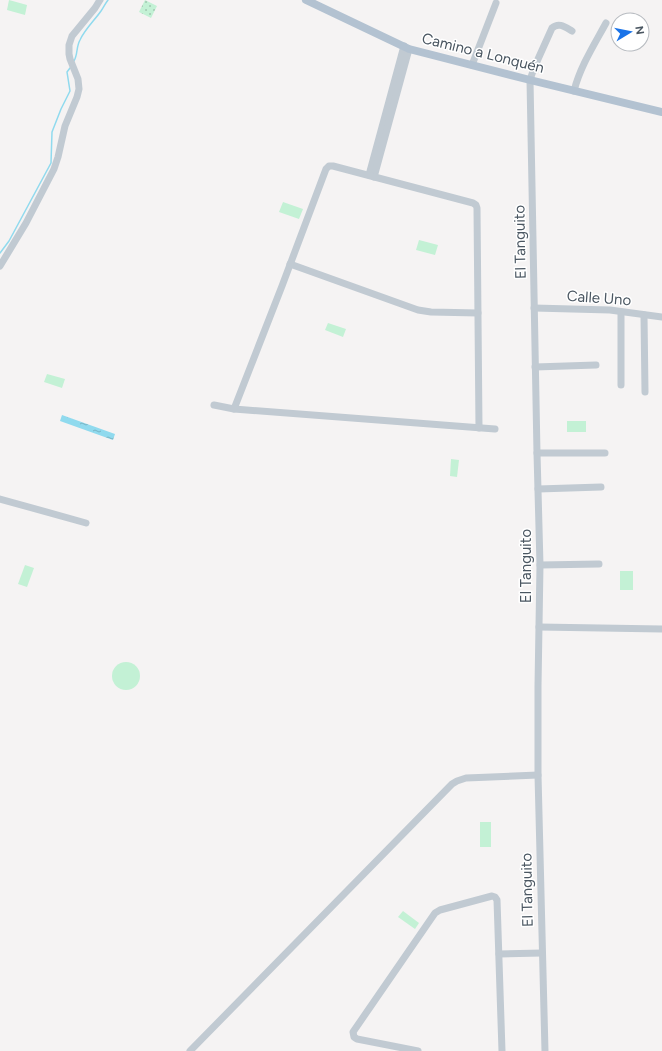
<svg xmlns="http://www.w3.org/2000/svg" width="662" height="1051" font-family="Figtree,sans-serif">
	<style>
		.grass { fill: url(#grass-dots) }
		.garden { fill: #c3f1d5 }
		.water { fill: url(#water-ripples) }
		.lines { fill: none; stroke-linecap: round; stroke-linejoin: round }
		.stream { stroke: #90daee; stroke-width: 1.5 }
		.minor { stroke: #c1cad2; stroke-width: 7 }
		.major { stroke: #b3c2d1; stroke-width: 8 }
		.labels { text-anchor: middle; stroke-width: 3; stroke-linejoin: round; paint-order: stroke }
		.street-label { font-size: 15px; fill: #4a5661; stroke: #fff }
	</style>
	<defs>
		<pattern id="grass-dots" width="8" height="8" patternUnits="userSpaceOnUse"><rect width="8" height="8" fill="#c3f1d5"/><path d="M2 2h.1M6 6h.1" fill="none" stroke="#a0c6b0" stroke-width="1.8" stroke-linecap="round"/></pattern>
		<pattern id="water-ripples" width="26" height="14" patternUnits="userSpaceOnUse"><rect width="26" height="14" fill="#90daee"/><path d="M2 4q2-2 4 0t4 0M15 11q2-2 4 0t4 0" fill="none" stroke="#78b4c4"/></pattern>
	</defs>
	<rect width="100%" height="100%" fill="#f5f3f3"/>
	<polygon class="grass" points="145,0 157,6 151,18 139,12"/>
	<g class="garden">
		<polygon points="9,0 27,5 25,15 7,10"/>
		<polygon points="283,202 303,209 299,219 279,212"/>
		<polygon points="419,240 438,245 435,255 416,250"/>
		<polygon points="328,323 346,329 343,337 325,330"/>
		<polygon points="47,374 65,379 62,388 44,382"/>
		<rect x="567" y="421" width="19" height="11"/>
		<polygon points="451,459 459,460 457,477 450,476"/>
		<polygon points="25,565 34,568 27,587 18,584"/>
		<rect x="620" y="571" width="13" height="19"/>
		<circle cx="126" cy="676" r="14"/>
		<rect x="480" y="822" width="11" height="25"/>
		<polygon points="403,911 419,923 415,929 398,917"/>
	</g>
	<polygon class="water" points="62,415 115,434 113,440 60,421"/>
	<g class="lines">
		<g class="stream">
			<path d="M74 61C78 54 76 47 80 40 85 29 94 21 101 11 103 8 105 4 108 0"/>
			<polyline points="0,253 9,241 51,163 52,132 61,109 70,91 67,72 70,68"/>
		</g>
		<g class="minor">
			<polyline points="472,65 496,3"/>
			<path d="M574 91C580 67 594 45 606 23"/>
			<polyline points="369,175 404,46"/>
			<polyline points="374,177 409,49"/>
			<polyline points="290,264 418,310 431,312 478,313"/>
			<polyline points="0,266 26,223 54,169 58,157 65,126 77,97 79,89 78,79 70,59 69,54 69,45 72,36 95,8 100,0"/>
			<polyline points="534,308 610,310 662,317"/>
			<polyline points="644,315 645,392"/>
			<polyline points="535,367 596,365"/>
			<polyline points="621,385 621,312"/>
			<polyline points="214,405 234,409 495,429"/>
			<polyline points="234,409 282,286 326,169 329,166 333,166 473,203 476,205 477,208 479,428"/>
			<polyline points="537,453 605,453"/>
			<polyline points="538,489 601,487"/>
			<polyline points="0,499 86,523"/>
			<polyline points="540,565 599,564"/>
			<polyline points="539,627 662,629"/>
			<polyline points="499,954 542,953"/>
			<polyline points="190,1051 452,784 457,781 466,778 538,775"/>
			<polyline points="418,1051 357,1039 354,1037 353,1032 435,913 440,910 492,896 495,897 497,900 502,1051"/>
			<path d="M545 1051 538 775V686L540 565 537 453 530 80 534 68 552 28C559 22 565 27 572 31"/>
		</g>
		<polyline class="major" points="306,0 409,49 530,80 662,112"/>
	</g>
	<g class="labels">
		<g class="street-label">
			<text transform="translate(483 53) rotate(14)" y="5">Camino a Lonquén</text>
			<text transform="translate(520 242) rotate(-91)" y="5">El Tanguito</text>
			<text transform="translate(599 298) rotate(4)" y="5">Calle Uno</text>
			<text transform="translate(526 566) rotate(-90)" y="5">El Tanguito</text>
			<text transform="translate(527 890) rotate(-91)" y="5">El Tanguito</text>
		</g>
	</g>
	<g transform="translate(630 32) rotate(80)"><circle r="19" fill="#ffffff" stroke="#b7bbc0"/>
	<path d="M0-3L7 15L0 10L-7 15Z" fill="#1a73e8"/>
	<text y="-6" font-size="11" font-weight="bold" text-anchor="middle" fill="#4a5661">N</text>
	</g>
</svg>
